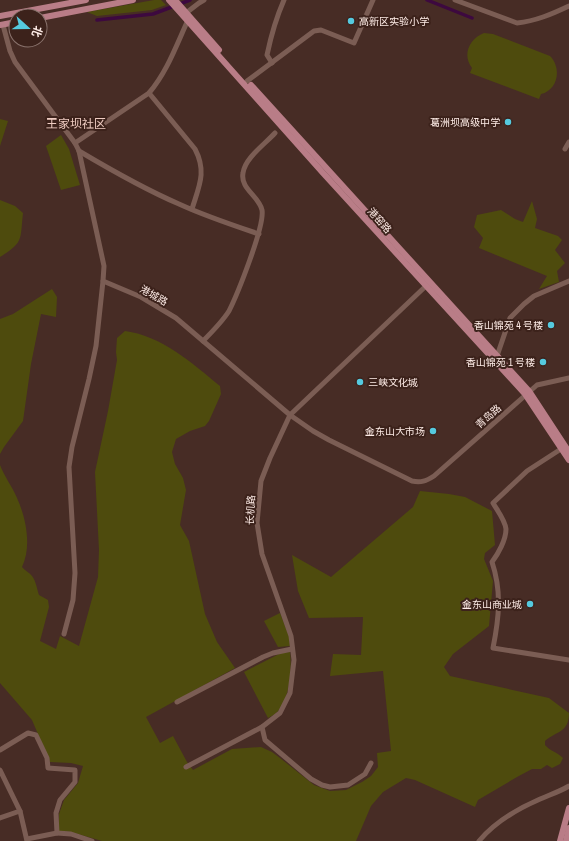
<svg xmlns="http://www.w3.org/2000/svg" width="569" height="841" font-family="'Archivo Narrow','Noto Sans SC',sans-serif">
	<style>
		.green { fill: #4e4b0d }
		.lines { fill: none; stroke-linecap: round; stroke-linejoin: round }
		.canal { stroke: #3d093f; stroke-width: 3.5 }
		.minor { stroke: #7b5d54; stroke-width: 5 }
		.major { stroke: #b97d87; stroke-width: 6 }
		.poi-dot { fill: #55cadf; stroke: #3c221b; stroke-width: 1.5 }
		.labels { text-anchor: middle; stroke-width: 4; stroke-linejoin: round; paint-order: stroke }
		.poi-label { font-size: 10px; fill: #feece7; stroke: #3c221b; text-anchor: end }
		.street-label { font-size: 10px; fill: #feece7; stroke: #3c221b }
		.quarter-label { font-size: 12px; fill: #efccc2; stroke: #3c221b }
	</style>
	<rect width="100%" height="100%" fill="#472c25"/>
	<g class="green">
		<polygon points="154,0 161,0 166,5 152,10 97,16 87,12"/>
		<path d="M484 33 493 34 550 56C562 68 558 90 541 94L539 99 470 73 472 68C462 55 469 39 484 33Z"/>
		<polygon points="0,119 8,121 0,146"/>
		<polygon points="61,135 69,149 80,185 61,190 46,146"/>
		<path d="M0 200 15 206 23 213C20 240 24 242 0 257Z"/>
		<polygon points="532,201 537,219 535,228 558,236 562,240 555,250 565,263 557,271 559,282 539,289 547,276 479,248 483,238 474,227 477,215 501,210 515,219 523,222"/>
		<polygon points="52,289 57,297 56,317 41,314 31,364 23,421 4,447 0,454 0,319 13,314"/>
		<path d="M125 331C162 336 192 363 220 386L221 394 209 421 205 426 190 431 176 439 172 452 175 464 183 478 186 490 180 525 189 541 205 614 217 642 235 668 146 717 160 743 173 736 187 762 193 770 232 749 261 747 272 752 280 758 314 785 330 791 346 790 362 782 371 776 378 767 377 753 391 751 383 671 330 676 333 654 361 655 363 617 309 618 298 591 292 555 331 577 413 507 420 491 449 494 465 497 492 511 495 545 485 553 484 559 493 581 489 626 453 654 444 667 450 676 549 698 569 713C569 733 556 731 545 741V745C550 751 557 752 563 758L560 764 552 768 547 765 541 769H532L517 777 478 800 475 807 415 780 406 778 383 792 371 806 356 841H102L71 832 59 831V814L64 800 78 783 83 766 71 763 50 762 32 720 0 683V465C4 476 12 486 17 498 26 518 32 546 22 567 25 571 29 572 32 576 36 581 37 589 39 595L48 600 49 607 40 641 56 649 60 636 79 646 98 577 99 550 95 472 108 411 117 360 116 352 117 338Z"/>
		<polygon points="280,613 289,636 290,646 278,647 264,621"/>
		<path d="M290 652C292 669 290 696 279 710 277 713 272 716 268 718L244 672 281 653Z"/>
	</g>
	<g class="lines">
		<g class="canal">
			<polyline points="427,0 472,18"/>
			<polyline points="97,20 153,14 190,0"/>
		</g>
		<g class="minor">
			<path d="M455 0 517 23C536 21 552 14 569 6"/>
			<polyline points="186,13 199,3 204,0"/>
			<path d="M3 25 10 51 15 62 75 143 79 151 104 266 103 281 141 297 176 318 290 415 313 431 329 440 412 481C421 483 426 481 434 476L537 385 569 378"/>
			<path d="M272 63 267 55C271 36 276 18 284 0"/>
			<polyline points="247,81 314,31 321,30 354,43 373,0"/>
			<path d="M149 93 195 149C207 172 199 186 192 209"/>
			<path d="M75 143 149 93C167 72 176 46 188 20"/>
			<polyline points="565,149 569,142"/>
			<path d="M79 151C111 170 144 189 179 204 205 216 232 225 259 234"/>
			<path d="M203 341C212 332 222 322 229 311 237 295 265 226 262 210 259 196 240 189 243 173 245 158 265 144 275 133"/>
			<polyline points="497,356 510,318 524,304 534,296 569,281"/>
			<path d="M561 449 527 471 493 503C497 510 505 520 506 529 506 540 498 554 492 562 502 592 499 618 493 648L569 660"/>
			<polyline points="64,634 73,600 75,573 69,467 72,447 89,379 96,346 103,281"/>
			<polyline points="177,702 263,657 273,653 292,649"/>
			<polyline points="262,727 265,740 311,779 322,785 330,787 348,785 365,774 371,763"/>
			<polyline points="0,750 28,733 36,735 47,758 48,768 75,770 75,782 60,800 56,813 57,833 71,834 92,841"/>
			<polyline points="186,767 262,727 280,713 290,693 294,660 291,636 262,554 257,523 261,481 270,458 290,415 428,284"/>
			<polyline points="0,770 20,811 0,818"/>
			<polyline points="20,811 27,841"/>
			<polyline points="27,839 57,833"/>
			<path d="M479 841C495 822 515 810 538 800 549 795 559 792 569 786"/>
		</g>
		<g class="major">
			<polyline points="169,0 323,173 525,394 569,460"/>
			<polyline points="175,0 219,50"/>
			<polyline points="0,16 86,0"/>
			<polyline points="40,18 133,0"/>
			<polyline points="0,25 16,22"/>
			<polyline points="251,85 529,391 569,452"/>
			<polyline points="560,841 569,808"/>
			<polyline points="566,841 569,828"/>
		</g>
	</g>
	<g class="poi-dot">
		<circle cx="351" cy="21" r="4"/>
		<circle cx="508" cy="122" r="4"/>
		<circle cx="551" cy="325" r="4"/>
		<circle cx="543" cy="362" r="4"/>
		<circle cx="360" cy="382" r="4"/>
		<circle cx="433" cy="431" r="4"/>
		<circle cx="530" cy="604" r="4"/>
	</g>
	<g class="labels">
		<g class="poi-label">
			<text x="359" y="25" text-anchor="start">高新区实验小学</text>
			<text x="500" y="126">葛洲坝高级中学</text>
			<text x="543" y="329">香山锦苑 4 号楼</text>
			<text x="535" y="366">香山锦苑 1 号楼</text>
			<text x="368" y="386" text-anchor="start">三峡文化城</text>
			<text x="425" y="435">金东山大市场</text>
			<text x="522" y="608">金东山商业城</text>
		</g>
		<g class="street-label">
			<text transform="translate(380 220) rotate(48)" y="4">港窑路</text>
			<text transform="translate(154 295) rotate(29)" y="4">港城路</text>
			<text transform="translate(488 416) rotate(-42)" y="4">青岛路</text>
			<text transform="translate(250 510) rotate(-87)" y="4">长机路</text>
		</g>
		<g class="quarter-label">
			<text x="76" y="128">王家坝社区</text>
		</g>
	</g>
	<g transform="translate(28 28) rotate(111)"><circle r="19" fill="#3c221b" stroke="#8a736d"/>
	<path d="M0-3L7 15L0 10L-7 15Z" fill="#55cadf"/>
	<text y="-6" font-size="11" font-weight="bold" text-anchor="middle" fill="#feece7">北</text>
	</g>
</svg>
